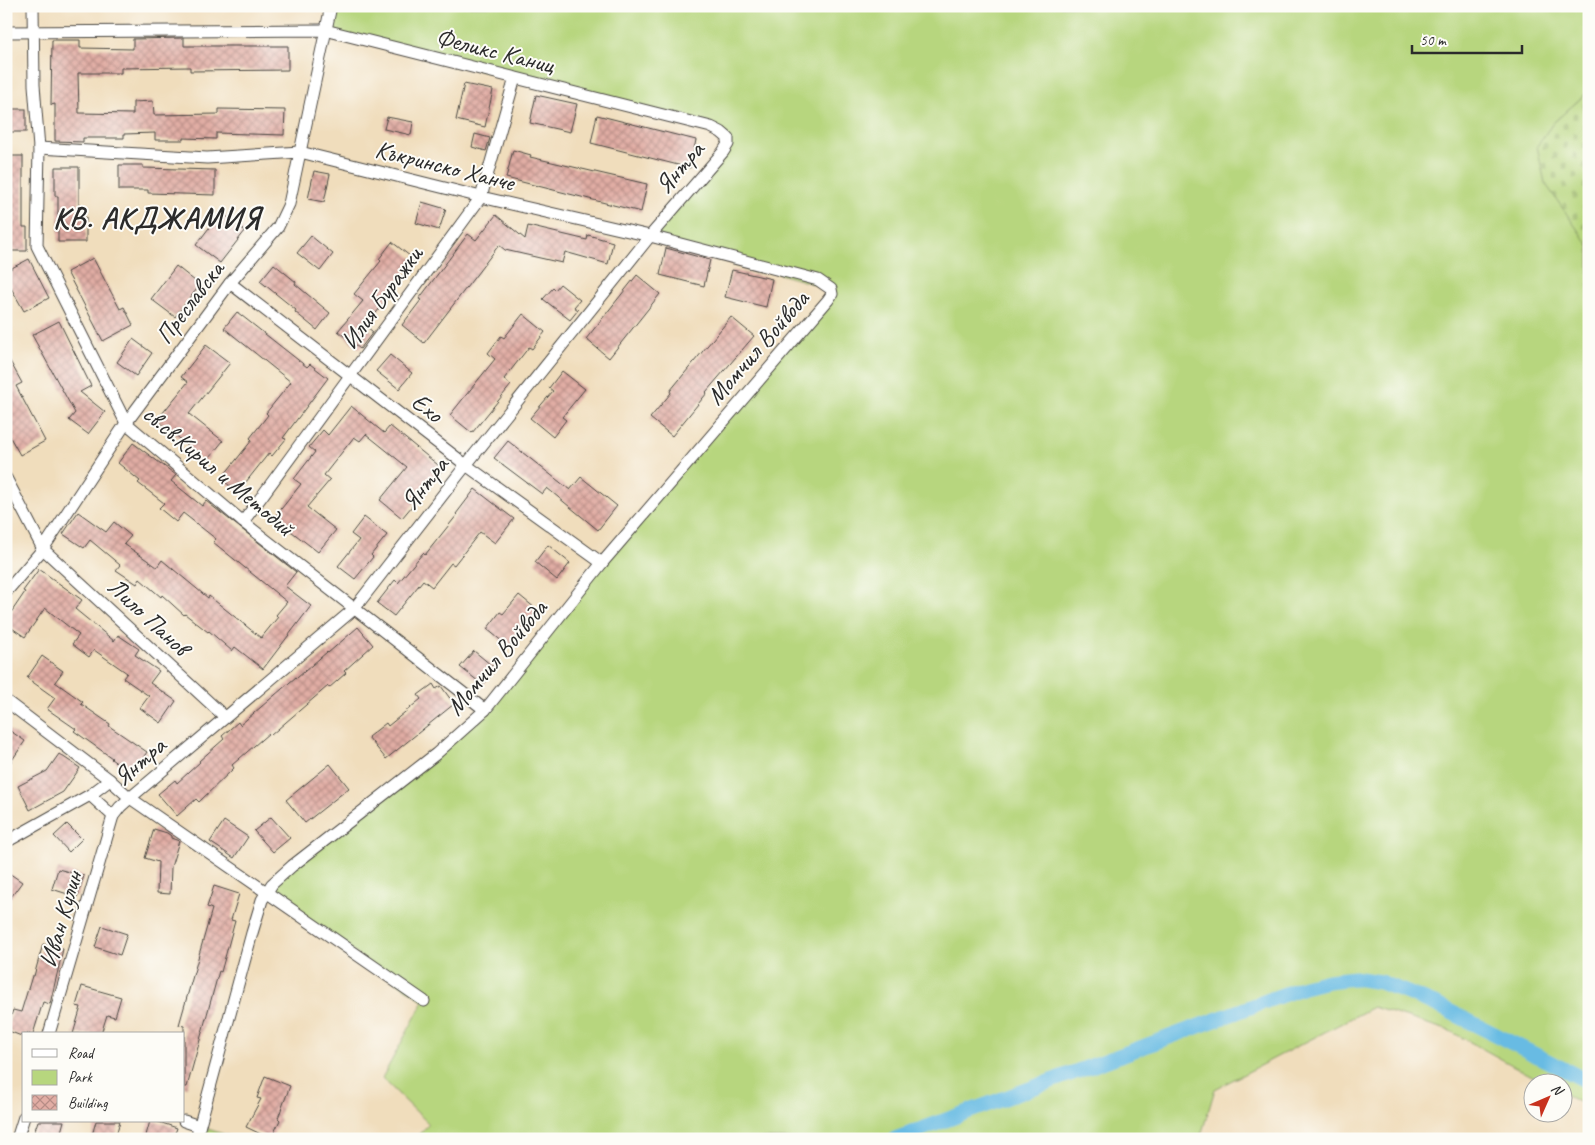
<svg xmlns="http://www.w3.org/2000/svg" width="1595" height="1145" font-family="Caveat,sans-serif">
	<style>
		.green { fill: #b7d67e; stroke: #718054 }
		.cemetery { fill: url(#cemetery-stones); stroke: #718054 }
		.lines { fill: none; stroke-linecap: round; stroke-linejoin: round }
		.canal { stroke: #68bbe3; stroke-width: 15 }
		.building { fill: url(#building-cross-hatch) }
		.minor-casing { stroke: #494641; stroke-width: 13 }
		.minor { stroke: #fff; stroke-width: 11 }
		.labels { text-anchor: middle; stroke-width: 4; stroke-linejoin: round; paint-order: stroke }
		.street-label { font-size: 25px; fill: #2b2b2b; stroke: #fdfcf7 }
		.district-label { font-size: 30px; font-weight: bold; letter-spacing: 1px; fill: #2b2b2b; stroke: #fdfcf7 }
	</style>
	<defs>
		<pattern id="cemetery-stones" width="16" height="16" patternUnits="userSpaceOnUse" patternTransform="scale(1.25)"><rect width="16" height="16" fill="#b7d67e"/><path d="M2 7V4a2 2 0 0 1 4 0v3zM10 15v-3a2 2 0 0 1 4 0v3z" fill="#9eb86d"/></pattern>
		<pattern id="building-cross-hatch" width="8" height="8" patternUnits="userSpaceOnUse" patternTransform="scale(1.25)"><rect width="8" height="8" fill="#e1ada4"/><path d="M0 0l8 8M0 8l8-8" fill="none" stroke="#b78d86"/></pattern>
	</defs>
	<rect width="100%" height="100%" fill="#fdfcf7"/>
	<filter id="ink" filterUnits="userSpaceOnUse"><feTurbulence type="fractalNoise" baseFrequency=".02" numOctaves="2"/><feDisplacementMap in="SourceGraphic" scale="10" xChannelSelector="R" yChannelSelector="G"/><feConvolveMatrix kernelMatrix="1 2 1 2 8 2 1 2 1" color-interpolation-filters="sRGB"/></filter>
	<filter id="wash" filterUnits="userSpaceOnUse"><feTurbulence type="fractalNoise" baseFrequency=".0096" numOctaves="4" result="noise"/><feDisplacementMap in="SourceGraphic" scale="20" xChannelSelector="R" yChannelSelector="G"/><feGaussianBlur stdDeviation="1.12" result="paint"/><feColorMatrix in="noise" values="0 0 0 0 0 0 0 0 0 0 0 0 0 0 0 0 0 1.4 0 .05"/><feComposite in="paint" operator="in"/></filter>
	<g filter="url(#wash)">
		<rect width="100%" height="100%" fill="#f0ddbc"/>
		<g class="green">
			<polygon points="331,6 1589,6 1589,91 1553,123 1587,244 1589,246 1589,1108 1563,1093 1562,1082 1543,1082 1450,1031 1373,1007 1215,1089 1200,1139 414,1139 429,1124 382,1078 424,1001 266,891 462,732 831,289 650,236 728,144 721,132 325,30"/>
			<polygon points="199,1126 238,1139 196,1139"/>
		</g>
		<polygon class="cemetery" points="1589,91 1589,246 1545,183 1537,146 1553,123"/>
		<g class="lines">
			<polyline class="canal" points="895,1139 1304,987 1328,981 1354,978 1380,982 1437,1005 1589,1082"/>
		</g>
		<g id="blocks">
			<g class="building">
				<polygon points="184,38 184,46 288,46 288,70 190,71 190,67 121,68 121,73 78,73 79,113 133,114 133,102 153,101 154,115 219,114 219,109 285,110 284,135 216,133 216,139 183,138 183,140 155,140 155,133 124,134 124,138 83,138 83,142 55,141 55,104 51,105 52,40 80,40 80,48 133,49 133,39"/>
				<polygon points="464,84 493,90 485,127 456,120"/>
				<polygon points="536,95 577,104 570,132 530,123"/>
				<rect x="6" y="109" width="20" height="23"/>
				<polygon points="597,115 696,140 690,168 591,143"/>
				<polygon points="387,117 413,122 411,135 384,129"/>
				<polygon points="475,134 490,138 486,151 472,147"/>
				<polygon points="513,150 531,155 530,157 647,184 641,212 506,178"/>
				<polygon points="6,156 23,156 23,227 27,227 27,251 6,251"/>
				<polygon points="119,165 143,165 143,168 215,170 215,195 148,193 148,190 119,190"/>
				<polygon points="55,167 79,167 79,217 86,217 86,242 58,242 58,196 55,196"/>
				<polygon points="314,171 330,174 324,202 308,199"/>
				<polygon points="422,202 446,209 439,230 416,223"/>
				<polygon points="221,212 245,231 220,263 196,245"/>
				<polygon points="496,215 525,239 528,226 587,240 588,235 613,242 608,264 565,252 562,263 505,250 499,245 424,343 402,325 421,300 419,299 468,234 476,240"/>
				<polygon points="311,236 333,254 320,271 297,253"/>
				<polygon points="392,242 415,260 388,293 390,295 366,326 373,332 360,349 338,331 363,301 354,294 381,261 379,259"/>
				<polygon points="666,248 710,260 704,286 660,275"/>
				<polygon points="93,258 120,309 124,307 133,325 103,341 67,272"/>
				<polygon points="29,259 49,298 24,311 6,279 6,271"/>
				<polygon points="274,264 296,282 295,284 330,313 317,330 295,312 296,310 260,281"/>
				<polygon points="176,266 200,285 175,317 151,299"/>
				<polygon points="732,270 772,279 766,307 725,297"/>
				<polygon points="637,275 660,294 609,358 586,339"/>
				<polygon points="560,284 580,300 574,307 578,310 570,320 543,299 553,288 555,290"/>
				<polygon points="237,312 307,367 310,364 328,378 283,438 286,439 272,456 269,453 238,492 221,479 252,440 250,438 268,415 266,413 291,382 224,328"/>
				<polygon points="523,314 545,332 532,349 529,347 504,379 511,385 472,433 450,415 495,359 488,353 501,336 504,338"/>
				<polygon points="731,317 754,336 706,392 707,393 672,436 650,418 671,393 670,391"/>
				<polygon points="59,321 91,386 80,392 105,412 88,434 69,420 75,413 32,335"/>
				<polygon points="133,339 152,353 136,376 117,362"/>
				<polygon points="206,345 230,363 189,414 223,441 205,463 188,450 190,447 157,420 188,382 181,377"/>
				<polygon points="6,354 22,383 16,386 45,441 20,455 6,430"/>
				<polygon points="390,355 412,373 399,389 376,371"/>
				<polygon points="562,371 585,389 562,417 566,420 553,437 530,418 553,391 549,388"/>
				<polygon points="351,406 384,433 390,426 443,469 402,518 380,500 407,467 366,434 360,441 354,437 324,475 330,480 307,507 336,530 318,552 274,518 301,484 294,479 315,452 309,447 323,430 328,435"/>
				<polygon points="508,441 570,490 581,477 617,506 598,530 547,488 542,494 494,458"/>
				<polygon points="133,443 176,475 171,481 202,506 206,501 296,572 285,586 311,606 263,669 235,647 232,651 209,631 208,632 185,614 184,615 162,595 161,597 140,579 137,584 116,570 120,565 90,540 84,548 63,534 78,512 106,532 114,522 131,536 124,544 157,567 162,560 208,598 209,596 261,638 278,617 276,615 287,602 213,542 216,539 183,513 176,522 159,508 164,503 138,483 140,481 118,463"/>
				<polygon points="475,489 514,519 495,543 480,532 454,565 451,563 432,587 423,580 394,616 377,603 395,580 398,583 423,553 425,555 457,515 456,514"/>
				<polygon points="364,517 387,535 371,555 373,557 355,579 338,566 359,540 351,534"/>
				<polygon points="548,545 570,563 557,580 535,562"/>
				<polygon points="39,569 82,600 75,609 114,641 118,635 139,649 135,655 159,671 150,683 176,701 161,723 140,708 149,696 123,678 127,673 94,650 89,657 72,644 79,635 45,608 25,637 6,624 6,620 25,592 23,591"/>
				<polygon points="519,595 541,613 528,629 525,627 509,647 487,629 500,612 503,614"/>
				<polygon points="358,627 373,645 344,671 346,673 329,688 328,686 271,735 269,733 232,765 234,768 199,802 196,799 177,816 158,794 175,780 177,783 200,762 199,761 224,739 222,736 238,722 240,725 296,677 297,678 327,652 328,653"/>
				<polygon points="474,651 496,669 483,685 460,667"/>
				<polygon points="42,656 63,671 55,682 83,702 81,704 110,724 109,726 147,752 132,774 111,759 112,758 74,731 76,729 47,709 55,698 27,678"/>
				<polygon points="433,684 436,689 441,686 454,704 386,759 368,737 386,723 388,726 421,699 418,695"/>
				<polygon points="6,728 25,741 6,769"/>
				<polygon points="59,754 80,768 63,792 30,810 18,786 47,771"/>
				<polygon points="330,764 349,788 305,823 286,800"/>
				<polygon points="271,817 290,838 273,852 254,831"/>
				<polygon points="224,821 248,837 234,858 210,842"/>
				<polygon points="67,824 82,839 69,852 54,836"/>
				<polygon points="154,829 167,833 171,836 171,838 179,841 171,867 170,894 157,893 158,862 145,858"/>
				<polygon points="58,869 84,876 77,897 52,889"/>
				<polygon points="6,871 22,882 6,904"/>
				<polygon points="214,886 239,894 231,920 235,921 221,972 219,971 187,1087 184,1087 184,1026 179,1025 212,909 207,907"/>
				<polygon points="102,926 127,934 120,955 95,947"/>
				<polygon points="43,944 63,949 50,1004 43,1002 33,1034 24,1034 24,1037 6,1030 13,1010 21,1012 32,976 34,976"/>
				<polygon points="82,986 121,997 115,1017 107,1015 101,1034 73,1034 81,1007 76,1006"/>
				<polygon points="265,1076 290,1086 278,1118 280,1120 271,1139 246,1127 261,1099 257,1098"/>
				<polygon points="38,1121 64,1121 59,1139 32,1139"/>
				<polygon points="96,1121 120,1121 115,1139 91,1139"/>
				<polygon points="150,1121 156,1121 177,1128 173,1139 145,1139"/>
			</g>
		</g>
	</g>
	<g filter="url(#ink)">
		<use href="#blocks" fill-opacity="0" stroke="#494641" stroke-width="1"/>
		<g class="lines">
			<defs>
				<g id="minor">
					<polyline points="33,6 34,85 39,148 37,246 126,423 243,522 485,710"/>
					<polyline points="6,32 325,30 711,127 721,132 728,138 728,144 723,152 650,236 466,465 354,609 130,798 120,807 113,816 49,1034"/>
					<polyline points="39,148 207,158 300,152 481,197 650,236 818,280 831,289 832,294 828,300 602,563 485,710 436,754 292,866 272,884 262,900 252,933 196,1139"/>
					<polyline points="230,283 466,465 602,563"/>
					<polyline points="6,478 43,549 225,717"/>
					<polyline points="243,522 481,197 515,78"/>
					<polyline points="6,592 43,549 126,423 230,283 278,227 289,204 331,6"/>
					<polyline points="6,701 110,780 130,798 424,1001"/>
					<polyline points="90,795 113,816"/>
					<polyline points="6,842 90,795 110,780"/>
					<polyline points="184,1121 199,1126"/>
					<polyline points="17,1139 24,1117"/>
				</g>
			</defs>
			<use href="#minor" class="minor-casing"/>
			<use href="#minor" class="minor"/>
		</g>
	</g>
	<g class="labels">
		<g class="street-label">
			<text transform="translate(495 50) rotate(14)" y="9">Феликс Каниц</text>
			<text transform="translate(445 165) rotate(14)" y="9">Къкринско Ханче</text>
			<text transform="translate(679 167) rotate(-49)" y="9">Янтра</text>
			<text transform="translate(381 297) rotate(-54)" y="9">Илия Буражки</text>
			<text transform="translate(189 302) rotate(-53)" y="9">Преславска</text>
			<text transform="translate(757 347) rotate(-49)" y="9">Момчил Войвода</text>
			<text transform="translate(428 407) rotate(38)" y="9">Ехо</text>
			<text transform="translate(219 470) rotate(40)" y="9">св.св.Кирил и Методий</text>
			<text transform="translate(424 483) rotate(-52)" y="9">Янтра</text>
			<text transform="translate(149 616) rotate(43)" y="9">Лило Панов</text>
			<text transform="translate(496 657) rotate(-50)" y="9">Момчил Войвода</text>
			<text transform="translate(139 761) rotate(-41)" y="9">Янтра</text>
			<text transform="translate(60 919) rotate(-74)" y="9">Иван Кулин</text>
		</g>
		<g class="district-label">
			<text x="157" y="228">КВ. АКДЖАМИЯ</text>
		</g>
	</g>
	<rect width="1595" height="1145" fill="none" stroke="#fdfcf7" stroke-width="25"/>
	<rect x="22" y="1032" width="162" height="90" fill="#fdfcf7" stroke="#a9a8a5"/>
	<rect x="32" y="1049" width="25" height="8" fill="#ffffff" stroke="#a9a8a5"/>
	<text x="68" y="1058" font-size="15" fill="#2b2b2b">Road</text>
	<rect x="32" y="1070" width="25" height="15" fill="#b7d67e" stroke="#a9a8a5"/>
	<text x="68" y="1082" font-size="15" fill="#2b2b2b">Park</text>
	<rect x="32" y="1095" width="25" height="15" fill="url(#building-cross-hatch)" stroke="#a9a8a5"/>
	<text x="68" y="1108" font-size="15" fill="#2b2b2b">Building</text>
	<g transform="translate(1548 1098) rotate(45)"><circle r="24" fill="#fdfcf7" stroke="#a9a8a5"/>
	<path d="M0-4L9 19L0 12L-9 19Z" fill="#c8321e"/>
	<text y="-8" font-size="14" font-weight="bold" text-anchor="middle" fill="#2b2b2b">N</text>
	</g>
	<path d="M1412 45v8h110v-8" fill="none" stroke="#2b2b2b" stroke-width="2.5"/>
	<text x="1420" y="45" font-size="15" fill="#2b2b2b" stroke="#fdfcf7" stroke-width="4" paint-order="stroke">50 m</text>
</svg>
